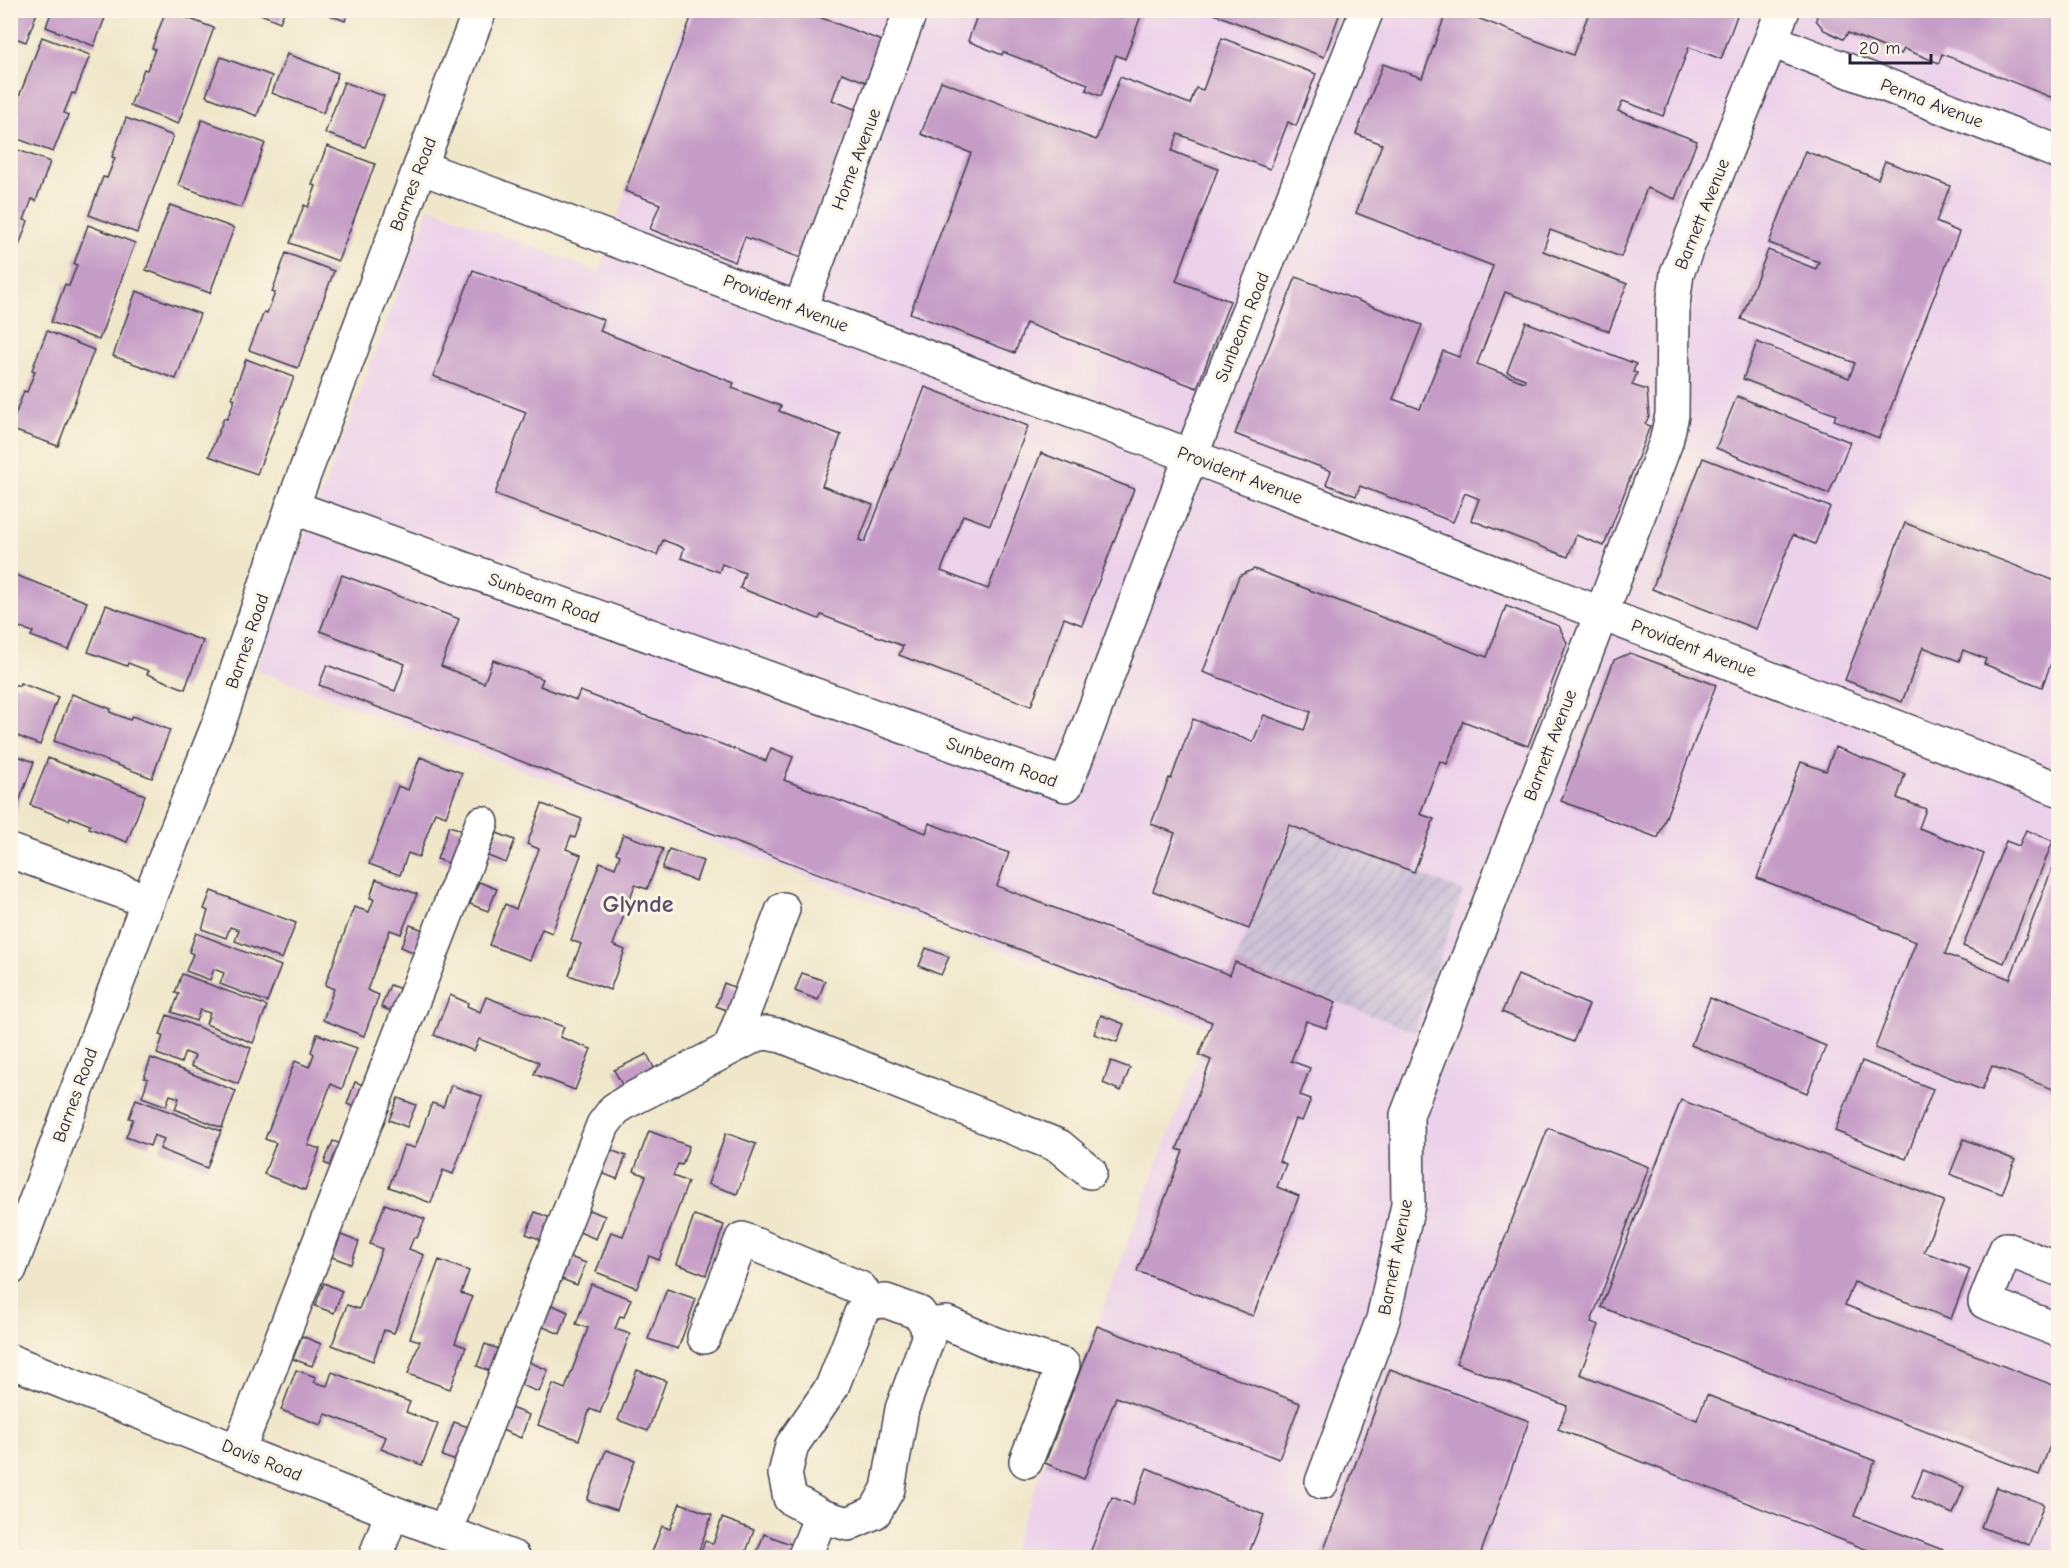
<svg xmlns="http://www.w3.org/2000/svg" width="2069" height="1568" font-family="'Comic Neue',sans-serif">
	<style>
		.built { fill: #ecd1ea }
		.industrial { fill: url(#industrial-furrows) }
		.building { fill: #c59cc6 }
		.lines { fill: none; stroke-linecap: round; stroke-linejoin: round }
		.minor-casing { stroke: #414050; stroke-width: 36 }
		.minor { stroke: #fff; stroke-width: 33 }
		.labels { text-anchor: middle; stroke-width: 6; stroke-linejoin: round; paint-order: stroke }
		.street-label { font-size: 18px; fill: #22223b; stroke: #fcf5e5 }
		.district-label { font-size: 24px; font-weight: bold; fill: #5b4d6c; stroke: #fcf5e5 }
	</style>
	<defs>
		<pattern id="industrial-furrows" width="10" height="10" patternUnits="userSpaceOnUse" patternTransform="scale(1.5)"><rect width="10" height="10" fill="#cbbfd5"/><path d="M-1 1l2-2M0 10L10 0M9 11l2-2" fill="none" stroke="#aea4b8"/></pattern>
	</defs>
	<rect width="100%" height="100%" fill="#fcf5e5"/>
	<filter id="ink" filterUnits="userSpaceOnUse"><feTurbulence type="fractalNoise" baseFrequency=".0167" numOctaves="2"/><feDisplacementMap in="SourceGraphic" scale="12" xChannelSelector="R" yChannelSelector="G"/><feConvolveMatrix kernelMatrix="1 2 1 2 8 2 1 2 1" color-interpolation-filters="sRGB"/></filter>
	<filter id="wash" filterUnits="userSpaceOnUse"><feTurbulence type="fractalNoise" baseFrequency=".008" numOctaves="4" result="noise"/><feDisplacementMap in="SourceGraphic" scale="24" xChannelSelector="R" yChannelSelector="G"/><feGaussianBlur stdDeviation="1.35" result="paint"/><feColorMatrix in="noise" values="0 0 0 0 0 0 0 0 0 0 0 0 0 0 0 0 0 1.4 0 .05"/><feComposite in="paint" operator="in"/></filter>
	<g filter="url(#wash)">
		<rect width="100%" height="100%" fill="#f0e7ca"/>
		<polygon class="built" points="687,11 2058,11 2058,1557 1009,1557 1209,1028 256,670 429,207 599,272"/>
		<polygon class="industrial" points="1289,824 1463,891 1414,1032 1235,962"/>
		<g id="blocks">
			<g class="building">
				<polygon points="10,10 38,10 26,42 10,36"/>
				<polygon points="52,10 108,10 94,46 46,27"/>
				<polygon points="166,10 214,28 178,124 130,106 144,69 147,70 155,49 152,48"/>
				<polygon points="251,10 285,10 280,22"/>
				<polygon points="317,10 349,10 345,21"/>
				<polygon points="694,10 801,10 882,41 866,82 842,73 832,100 857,110 801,258 745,237 735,262 650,229 660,204 625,191"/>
				<polygon points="979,10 1102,10 1121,18 1124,10 1143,10 1125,59 1116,55 1101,96 1086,90 1088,84 1003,52 1002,55 968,41"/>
				<polygon points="1204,10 1341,10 1324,57"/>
				<polygon points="1447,10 1457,10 1573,55 1590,10 1739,10 1721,59 1689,47 1663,116 1623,101 1618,111 1697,141 1675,199 1647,188 1621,257 1550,230 1543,251 1627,284 1609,331 1505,292 1477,364 1524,382 1525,379 1507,372 1526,322 1636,364 1633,372 1637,373 1632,385 1647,390 1649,416 1645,424 1650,426 1604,546 1576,535 1568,557 1471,520 1479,499 1465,493 1453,522 1360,486 1356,496 1326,484 1331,471 1235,434 1296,277 1422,325 1393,399 1420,409 1443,351 1459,357 1493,266 1356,213 1382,144 1356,134 1383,64 1422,78"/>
				<polygon points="1818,10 2058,10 2058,100 1942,54 1939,63 1904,49 1901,54 1848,33 1843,39 1824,30 1816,20"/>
				<polygon points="42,37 90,55 75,94 72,93 64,113 68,115 53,152 10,136 10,120"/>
				<polygon points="1222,38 1316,74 1296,126 1288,122 1270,169 1178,134 1172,151 1218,169 1176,281 1230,301 1197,388 1026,323 1015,353 910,313 971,153 921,134 941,81 1096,140 1120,77 1190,104 1196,88 1203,90"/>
				<polygon points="287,54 338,73 323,113 272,93"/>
				<polygon points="221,57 272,76 257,116 206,96"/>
				<polygon points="344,82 384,96 365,147 325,133"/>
				<polygon points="126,118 173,136 137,233 89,215 103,177 107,178 115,158 112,157"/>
				<polygon points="202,120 265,143 241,208 178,185"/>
				<polygon points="327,146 375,164 338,261 290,243 304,205 308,207 316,186 312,185"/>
				<polygon points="10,147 50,162 36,201 32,199 24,220 28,221 14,259 10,258"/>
				<polygon points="1805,151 1878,179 1885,161 1950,186 1936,222 1959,232 1879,438 1834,420 1836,415 1743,379 1757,342 1849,378 1855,363 1741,319 1768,250 1816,269 1819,262 1769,243"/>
				<polygon points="170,205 234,228 210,293 146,270"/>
				<polygon points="88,225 135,243 99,340 51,322 65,284 69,286 77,265 74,264"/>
				<polygon points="286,253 334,271 298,368 249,350 264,312 267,313 275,293 272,292"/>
				<polygon points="473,270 604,320 600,331 734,383 732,388 781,406 779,411 841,435 822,486 873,505 859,540 865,542 925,387 1028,426 990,525 963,515 941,571 988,589 1041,453 1134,489 1082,625 1064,618 1031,706 899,655 903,646 821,615 819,619 740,588 745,573 722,564 719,572 681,558 684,548 663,540 657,555 495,494 526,412 433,376"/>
				<polygon points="136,291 200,314 176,379 113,356"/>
				<polygon points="47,331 94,350 58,446 10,429 24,391 27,392 35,371 32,370"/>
				<polygon points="246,359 294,377 257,474 209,456 224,418 227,419 235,399 232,398"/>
				<polygon points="1737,396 1850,442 1829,494 1716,448"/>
				<polygon points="1703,458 1830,507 1815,544 1793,535 1756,629 1652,589"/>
				<polygon points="1905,523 2058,582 2058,645 2042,687 1984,664 1986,659 1963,650 1959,661 1923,647 1902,702 1845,680"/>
				<polygon points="1254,569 1487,657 1506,606 1559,626 1567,643 1528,746 1463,721 1447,764 1440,761 1420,814 1434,819 1414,872 1289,825 1249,929 1153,891 1175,833 1151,824 1169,778 1171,779 1193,719 1253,742 1264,715 1304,730 1311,712 1203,672 1239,576"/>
				<polygon points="10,573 87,602 69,650 31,636 33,632 10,624"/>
				<polygon points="342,575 459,619 441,666 484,683 493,660 543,679 540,686 576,700 580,691 766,761 771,748 793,757 784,780 926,833 929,823 1009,853 997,886 1230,975 1235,962 1336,1002 1326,1028 1306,1021 1291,1061 1310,1068 1300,1095 1311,1099 1302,1121 1295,1119 1279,1161 1286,1164 1277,1187 1299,1196 1253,1316 1137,1271 1183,1151 1177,1149 1211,1060 1199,1055 1212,1022 319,685 327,665 395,691 405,664 320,631"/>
				<polygon points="106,605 203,641 185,689 147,674 149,671 128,663 127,666 88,652"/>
				<polygon points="1630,653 1716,685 1658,838 1561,801 1614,660"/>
				<polygon points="10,683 19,686 20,683 58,697 40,745 10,733"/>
				<polygon points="72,694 111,709 110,712 130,720 132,716 170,730 152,778 54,741"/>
				<polygon points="1835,747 1905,774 1897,798 1926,809 1919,828 1984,854 1945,954 2010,979 2058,853 2058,1091 1992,1066 1982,1090 1875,1048 1916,942 1880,928 1881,926 1757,878 1801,762 1826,771"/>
				<polygon points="10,753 34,762 16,810 10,808"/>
				<polygon points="420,757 462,773 446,816 435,812 419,857 408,853 400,875 369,864 398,786 408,790"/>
				<polygon points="48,758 145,795 127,842 89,828 90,825 70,817 69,820 30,805"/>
				<polygon points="542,804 582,819 575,838 571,836 566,849 581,855 552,933 542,929 530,960 489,945 505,904 516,909 539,849 527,844"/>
				<polygon points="449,826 469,832 457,866 437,859"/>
				<polygon points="2026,830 2053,841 2004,963 1963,946 2006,841 2019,846"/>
				<polygon points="497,833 515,840 506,863 488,856"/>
				<polygon points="623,834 663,849 647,889 635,885 613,945 625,950 610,990 569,975 581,944 571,940 600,862 615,868 620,855 616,853"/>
				<polygon points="669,849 703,861 696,881 662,869"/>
				<polygon points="376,879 417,894 401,934 390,930 367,990 379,995 364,1036 323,1020 334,989 325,985 354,907 369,912 374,899 370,898"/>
				<polygon points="479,882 497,889 488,911 470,904"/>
				<polygon points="211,891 296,923 282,959 235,941 239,930 230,927 226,938 202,929 208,911 204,909"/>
				<polygon points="410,925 429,932 420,955 401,947"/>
				<polygon points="196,933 281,966 267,1002 220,984 224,973 214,969 210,980 186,971 193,954 189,952"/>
				<polygon points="926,948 949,957 941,975 919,966"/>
				<polygon points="802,973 825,981 818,1000 795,991"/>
				<polygon points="182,974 267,1006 253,1043 206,1024 210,1013 200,1010 196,1021 172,1012 179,994 175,993"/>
				<polygon points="1518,975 1589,1005 1573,1042 1502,1012"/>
				<polygon points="724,983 743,991 734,1013 716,1006"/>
				<polygon points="390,985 409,992 400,1015 381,1007"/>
				<polygon points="450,995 468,1003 467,1006 480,1012 486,997 564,1027 560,1037 591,1049 575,1090 534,1074 539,1062 479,1039 474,1051 434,1035"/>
				<polygon points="1710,998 1826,1046 1807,1093 1691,1045"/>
				<polygon points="167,1015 251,1048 238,1084 191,1066 195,1056 185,1052 181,1063 157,1054 163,1036 160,1035"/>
				<polygon points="1101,1015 1124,1024 1117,1042 1094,1034"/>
				<polygon points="317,1034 357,1048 342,1089 331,1084 308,1145 320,1149 305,1190 264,1174 276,1143 265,1139 295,1061 309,1067 314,1054 311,1052"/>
				<polygon points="647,1054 656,1072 624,1088 614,1070"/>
				<polygon points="151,1058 236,1091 222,1128 175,1109 179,1098 170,1095 166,1106 142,1097 148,1079 144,1078"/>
				<polygon points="1111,1061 1130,1068 1121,1091 1103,1083"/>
				<polygon points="1862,1061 1933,1089 1906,1159 1835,1131"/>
				<polygon points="355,1082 374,1089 365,1111 347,1104"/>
				<polygon points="451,1085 482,1096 453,1174 443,1170 431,1203 389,1187 404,1145 415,1148 432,1103 443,1107"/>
				<polygon points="398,1098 416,1105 407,1127 389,1120"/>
				<polygon points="136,1099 221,1131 207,1168 160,1149 164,1139 154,1135 150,1146 126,1137 133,1119 129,1118"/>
				<polygon points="1681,1100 1944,1201 1924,1252 1970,1269 1951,1319 1854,1282 1845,1305 2058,1387 2058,1424 2039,1475 1601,1307"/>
				<polygon points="1548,1128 1649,1167 1591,1322 1599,1325 1580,1374 1697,1420 1707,1395 1875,1461 1854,1516 1943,1550 1940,1558 1888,1558 1558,1429 1567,1406 1456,1363"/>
				<polygon points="649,1131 689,1146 682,1165 678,1164 673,1176 688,1182 659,1260 649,1256 637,1288 596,1272 611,1232 623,1236 646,1176 634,1171"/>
				<polygon points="726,1133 756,1144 737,1194 708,1184"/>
				<polygon points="1964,1139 2015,1160 2002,1194 1950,1174"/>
				<polygon points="333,1141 351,1148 342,1171 324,1163"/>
				<polygon points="608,1149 626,1156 617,1179 599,1172"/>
				<polygon points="385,1204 425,1219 417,1238 414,1237 409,1249 424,1255 394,1333 384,1330 373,1361 332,1345 347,1305 359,1309 382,1249 370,1244"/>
				<polygon points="586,1209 605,1216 596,1239 577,1231"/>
				<polygon points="535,1212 553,1219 545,1241 526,1234"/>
				<polygon points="694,1215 724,1225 706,1275 677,1264"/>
				<polygon points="341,1235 359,1242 351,1264 332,1257"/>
				<polygon points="567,1256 586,1263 577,1285 559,1278"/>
				<polygon points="439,1260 469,1271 461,1293 472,1297 455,1343 466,1347 450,1389 408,1374 420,1341 410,1338"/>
				<polygon points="324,1283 342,1291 334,1313 315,1306"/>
				<polygon points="591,1284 631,1299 624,1317 620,1316 615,1329 630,1334 600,1413 590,1409 579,1440 538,1425 553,1384 565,1389 588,1328 576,1324"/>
				<polygon points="667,1289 696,1299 678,1349 648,1339"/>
				<polygon points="550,1304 568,1312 560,1334 541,1326"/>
				<polygon points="1097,1326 1300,1403 1279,1459 1116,1397 1084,1479 1045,1463"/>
				<polygon points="302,1336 321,1344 312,1366 293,1359"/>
				<polygon points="485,1344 504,1351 495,1373 477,1366"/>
				<polygon points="529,1362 548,1370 539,1392 521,1385"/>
				<polygon points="1390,1369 1529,1421 1479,1558 1321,1558"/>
				<polygon points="296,1370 316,1377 314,1382 327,1386 332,1372 410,1402 406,1412 438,1424 422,1465 381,1449 386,1437 326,1414 321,1425 281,1410"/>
				<polygon points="637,1370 666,1381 648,1431 618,1420"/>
				<polygon points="511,1408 529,1415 521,1438 502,1430"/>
				<polygon points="454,1422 474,1429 462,1463 442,1456"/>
				<polygon points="606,1450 635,1460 617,1510 587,1500"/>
				<polygon points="1147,1468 1264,1515 1247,1558 1088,1558 1112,1497 1133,1505"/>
				<polygon points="1923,1470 1964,1487 1953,1514 1912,1497"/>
				<polygon points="1996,1487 2044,1504 2029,1545 1981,1527"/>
				<polygon points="680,1503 712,1515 696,1558 666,1558 652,1552 662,1526 670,1529"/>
				<polygon points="722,1518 754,1530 744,1558 699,1558 705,1541 713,1544"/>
				<polygon points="764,1534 796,1546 792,1558 755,1558"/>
			</g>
		</g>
	</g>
	<g filter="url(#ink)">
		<use href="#blocks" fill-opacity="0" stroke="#414050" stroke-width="1.5"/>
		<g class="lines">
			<defs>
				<g id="minor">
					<polyline points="1772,41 2058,152"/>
					<polyline points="420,167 1191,456 2058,789"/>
					<polyline points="800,308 911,10"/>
					<polyline points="292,507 1066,785 1191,456 1367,10"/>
					<polyline points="10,851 148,901"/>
					<polyline points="730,1048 783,909"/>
					<polyline points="10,1269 148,901 219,723 292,507 446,98 480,10"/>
					<polyline points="2058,1269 2006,1249 1985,1302 2058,1330"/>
					<polyline points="871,1302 886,1301 919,1313 927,1325"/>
					<polyline points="704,1337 742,1239 860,1288 871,1302 861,1313 832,1387 792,1445 785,1474 790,1498 821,1516"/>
					<polyline points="10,1361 392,1512 514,1558"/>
					<polyline points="238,1451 482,823"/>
					<polyline points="1322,1482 1383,1319 1408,1205 1407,1115 1602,612 1666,442 1672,415 1673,305 1677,273 1783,10"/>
					<polyline points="445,1532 603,1125 615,1109 628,1101 756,1035 766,1033 782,1036 1059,1146 1090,1172"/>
					<polyline points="375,1558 392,1512"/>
					<polyline points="804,1558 821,1516 848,1524 875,1512 888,1489 902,1409 928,1338 927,1325 947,1323 995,1344 1063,1365 1026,1461"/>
				</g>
			</defs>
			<use href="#minor" class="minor-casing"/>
			<use href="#minor" class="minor"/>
		</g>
	</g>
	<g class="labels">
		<g class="street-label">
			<text transform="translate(1932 103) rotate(21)" y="6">Penna Avenue</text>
			<text transform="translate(856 159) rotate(-69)" y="6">Home Avenue</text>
			<text transform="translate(413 184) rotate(-69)" y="6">Barnes Road</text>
			<text transform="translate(1702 214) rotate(-68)" y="6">Barnett Avenue</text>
			<text transform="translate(786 303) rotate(21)" y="6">Provident Avenue</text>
			<text transform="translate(1242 327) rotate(-68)" y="6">Sunbeam Road</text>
			<text transform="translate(1240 475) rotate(21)" y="6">Provident Avenue</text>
			<text transform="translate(544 598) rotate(20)" y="6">Sunbeam Road</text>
			<text transform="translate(247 641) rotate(-71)" y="6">Barnes Road</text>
			<text transform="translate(1694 648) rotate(21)" y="6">Provident Avenue</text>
			<text transform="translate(1550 745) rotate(-69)" y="6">Barnett Avenue</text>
			<text transform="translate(1002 762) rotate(20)" y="6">Sunbeam Road</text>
			<text transform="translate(75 1095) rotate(-70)" y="6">Barnes Road</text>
			<text transform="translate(1395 1257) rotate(-79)" y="6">Barnett Avenue</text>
			<text transform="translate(262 1460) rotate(22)" y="6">Davis Road</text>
		</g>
		<g class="district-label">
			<text x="638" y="912">Glynde</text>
		</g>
	</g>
	<rect width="2069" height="1568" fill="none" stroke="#fcf5e5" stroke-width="36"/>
	<path d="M1850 54v9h81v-9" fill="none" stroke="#22223b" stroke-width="3"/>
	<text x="1859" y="54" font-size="18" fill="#22223b" stroke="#fcf5e5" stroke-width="4.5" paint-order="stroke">20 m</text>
</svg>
